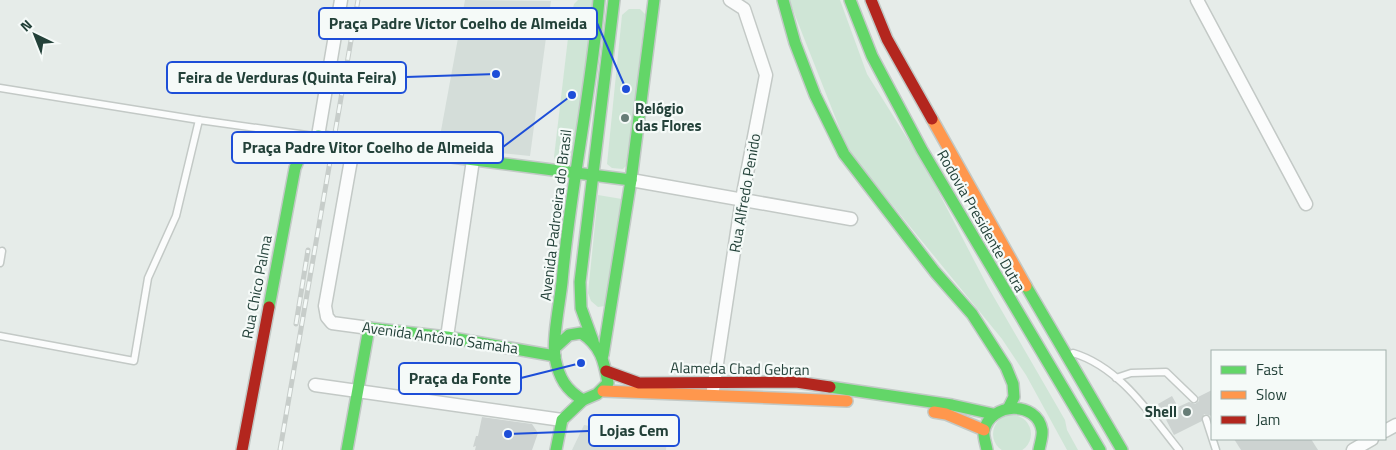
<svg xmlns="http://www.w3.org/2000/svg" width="1396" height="450" font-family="'Titillium Web',sans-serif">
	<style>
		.built { fill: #d4ddd9 }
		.green { fill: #cfe5d6 }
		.building { fill: #cdd3d1 }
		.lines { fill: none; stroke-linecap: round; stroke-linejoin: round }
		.lane-casing { stroke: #c3c9c6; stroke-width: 9 }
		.street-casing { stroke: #c3c9c6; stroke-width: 15 }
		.fast-casing { stroke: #c2c9c6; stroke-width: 14 }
		.slow-casing { stroke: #c2c9c6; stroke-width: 14 }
		.jam-casing { stroke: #c2c9c6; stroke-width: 14 }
		.lane { stroke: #fbfcfc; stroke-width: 6 }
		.street { stroke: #fbfcfc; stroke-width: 12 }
		.fast { stroke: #63d668; stroke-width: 11 }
		.slow { stroke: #ff974d; stroke-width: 11 }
		.jam { stroke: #b3261e; stroke-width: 11 }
		.rail-casing { stroke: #c7cdca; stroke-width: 5 }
		.rail { stroke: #f5faf8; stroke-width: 3; stroke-dasharray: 9; stroke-linecap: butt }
		.poi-dot { fill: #677d77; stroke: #f5faf8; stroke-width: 2 }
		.labels { text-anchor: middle; stroke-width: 4.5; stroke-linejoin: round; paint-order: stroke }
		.poi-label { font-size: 15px; font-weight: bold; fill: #234139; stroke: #f5faf8; text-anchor: start }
		.street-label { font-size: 15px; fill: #234139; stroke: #f5faf8 }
		.leader { fill: none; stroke: #1d4ed8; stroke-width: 2 }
		.callout-dot { fill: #1d4ed8; stroke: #f5faf8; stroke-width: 2 }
		.callout { fill: #f5faf8; stroke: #1d4ed8; stroke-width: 2 }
		.callout-label { font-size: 16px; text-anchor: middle; font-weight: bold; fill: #234139 }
	</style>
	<rect width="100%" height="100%" fill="#e6ece9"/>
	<g class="built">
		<polygon points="465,0 551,1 530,156 438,147"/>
		<polygon points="584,425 667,439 666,450 572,450"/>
	</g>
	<g class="green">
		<polygon points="578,0 593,0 593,14 572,156 567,161 556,162 554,157 570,21 574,4"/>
		<polygon points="789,0 840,0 867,74 927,170 988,287 1065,420 1067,430 1078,450 1067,450 1026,375 1002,339 849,152"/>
		<polygon points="629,9 640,9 645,14 628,164 623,169 612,168 607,164 622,15"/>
		<polygon points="598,195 622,199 605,306 598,307 591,301 588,293"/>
		<circle cx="1012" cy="434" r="19"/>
	</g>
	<g class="building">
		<polygon points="1212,390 1212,416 1204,414 1202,421 1174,435 1158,404 1172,396 1178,407 1189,402 1195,404 1199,401 1198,397"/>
		<polygon points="482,417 532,424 538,433 532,450 475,450 476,446 473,447 476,436 478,436"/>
		<polygon points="1234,439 1311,439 1318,450 1241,450"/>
	</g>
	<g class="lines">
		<defs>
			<g id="lane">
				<polyline points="0,88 199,120"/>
				<polyline points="0,263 2,251"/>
				<polyline points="0,336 134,361 148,278 176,216 199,120 314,136"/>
				<path d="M1073 353C1120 367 1150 414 1179 450"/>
				<polyline points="1116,378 1131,373 1166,372 1194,399"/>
				<polyline points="1206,419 1216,450"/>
			</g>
			<g id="street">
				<polyline points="1197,0 1306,204"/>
				<polyline points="318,136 341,0"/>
				<polyline points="354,143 325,306 327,317 332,323 369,328"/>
				<polyline points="631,180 851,219"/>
				<polyline points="447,337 473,160"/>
				<polyline points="315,385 562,420"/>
				<polyline points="713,390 742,199 766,75 744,9 730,0"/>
				<polyline points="1385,431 1396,425"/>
				<polyline points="1353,450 1372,439"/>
			</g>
			<g id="fast">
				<polyline points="783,0 795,43 815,95 844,154 935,272 972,314 1006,367 1013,384 1014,397 1009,407"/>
				<polyline points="850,0 872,56 922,150 1100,450"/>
				<polyline points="1026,286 1122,450"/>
				<polyline points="269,307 295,168 304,147 318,136 396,150 631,180"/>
				<polyline points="593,341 581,308 580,282 614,0"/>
				<path d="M557 346 569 335 581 333C601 346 604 361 608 383L597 394 583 400C566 390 559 378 555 358 552 339 560 302 562 282 570 188 591 95 599 0"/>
				<polyline points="603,355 631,180 654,0"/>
				<polyline points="830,387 952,405 993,414"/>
				<polyline points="347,450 369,328 447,337 555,356"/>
				<polyline points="556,450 562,420 583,400"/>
				<path d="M987 450C986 444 983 436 984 431 990 402 1037 400 1042 430 1043 436 1040 444 1039 450"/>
			</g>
			<g id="slow">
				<polyline points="932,119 1026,286"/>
				<polyline points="603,391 847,401"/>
				<polyline points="934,412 946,414 984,430"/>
			</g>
			<g id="jam">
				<polyline points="871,0 887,39 932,119"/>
				<polyline points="606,371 639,383 796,382 830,387"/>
				<polyline points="242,450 269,307"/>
			</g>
		</defs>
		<use href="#lane" class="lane-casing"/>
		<use href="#street" class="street-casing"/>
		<use href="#fast" class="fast-casing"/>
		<use href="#slow" class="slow-casing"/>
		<use href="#jam" class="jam-casing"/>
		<use href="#lane" class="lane"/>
		<use href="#street" class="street"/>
		<use href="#fast" class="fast"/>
		<use href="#slow" class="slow"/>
		<use href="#jam" class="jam"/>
		<defs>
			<g id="rail">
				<polyline points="296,324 308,250"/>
				<polyline points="280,450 358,0"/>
			</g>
		</defs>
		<use href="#rail" class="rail-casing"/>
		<use href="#rail" class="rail"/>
	</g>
	<g class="poi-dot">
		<circle cx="625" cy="118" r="5"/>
		<circle cx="1187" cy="412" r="5"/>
	</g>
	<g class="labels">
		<g class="poi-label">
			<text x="635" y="114">Relógio<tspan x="635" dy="17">das Flores</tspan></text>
			<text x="1177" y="417" text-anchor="end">Shell</text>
		</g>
		<g class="street-label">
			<text transform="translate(745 193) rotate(-80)" y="5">Rua Alfredo Penido</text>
			<text transform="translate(556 215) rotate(-83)" y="5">Avenida Padroeira do Brasil</text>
			<text transform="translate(981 221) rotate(60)" y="5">Rodovia Presidente Dutra</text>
			<text transform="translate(257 287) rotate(-79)" y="5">Rua Chico Palma</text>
			<text transform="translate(440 338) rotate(8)" y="5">Avenida Antônio Samaha</text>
			<text transform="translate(740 369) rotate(1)" y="5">Alameda Chad Gebran</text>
		</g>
	</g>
	<path class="leader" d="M626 89L597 23M496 74L406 77M572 95L503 147M581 363L521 378M508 434L589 431"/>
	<g class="callout-dot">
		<circle cx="626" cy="89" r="5"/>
		<circle cx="496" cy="74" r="5"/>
		<circle cx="572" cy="95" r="5"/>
		<circle cx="581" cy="363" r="5"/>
		<circle cx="508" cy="434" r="5"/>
	</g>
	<g class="callout">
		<rect x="319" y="8" width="278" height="31" rx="5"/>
		<rect x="167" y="62" width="239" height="31" rx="5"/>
		<rect x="232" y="132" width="271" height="31" rx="5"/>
		<rect x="399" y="363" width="122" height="31" rx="5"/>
		<rect x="589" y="415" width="90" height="31" rx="5"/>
	</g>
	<g class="callout-label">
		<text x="458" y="29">Praça Padre Victor Coelho de Almeida</text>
		<text x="287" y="83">Feira de Verduras (Quinta Feira)</text>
		<text x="368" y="153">Praça Padre Vitor Coelho de Almeida</text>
		<text x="460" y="384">Praça da Fonte</text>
		<text x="634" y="436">Lojas Cem</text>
	</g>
	<rect x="1211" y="350" width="175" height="90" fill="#f5faf8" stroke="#a1b0ac"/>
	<rect x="1221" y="366" width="25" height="8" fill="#63d668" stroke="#a1b0ac"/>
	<text x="1256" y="375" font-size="15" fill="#234139">Fast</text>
	<rect x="1221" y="391" width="25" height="8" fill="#ff974d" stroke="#a1b0ac"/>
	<text x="1256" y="400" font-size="15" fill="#234139">Slow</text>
	<rect x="1221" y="416" width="25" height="8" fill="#b3261e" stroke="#a1b0ac"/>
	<text x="1256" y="425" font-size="15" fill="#234139">Jam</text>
	<g transform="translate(35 35) rotate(317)" stroke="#f5faf8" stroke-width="4" paint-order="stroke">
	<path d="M0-4L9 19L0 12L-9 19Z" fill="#234139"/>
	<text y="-8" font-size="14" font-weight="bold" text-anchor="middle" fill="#234139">N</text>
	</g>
</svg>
